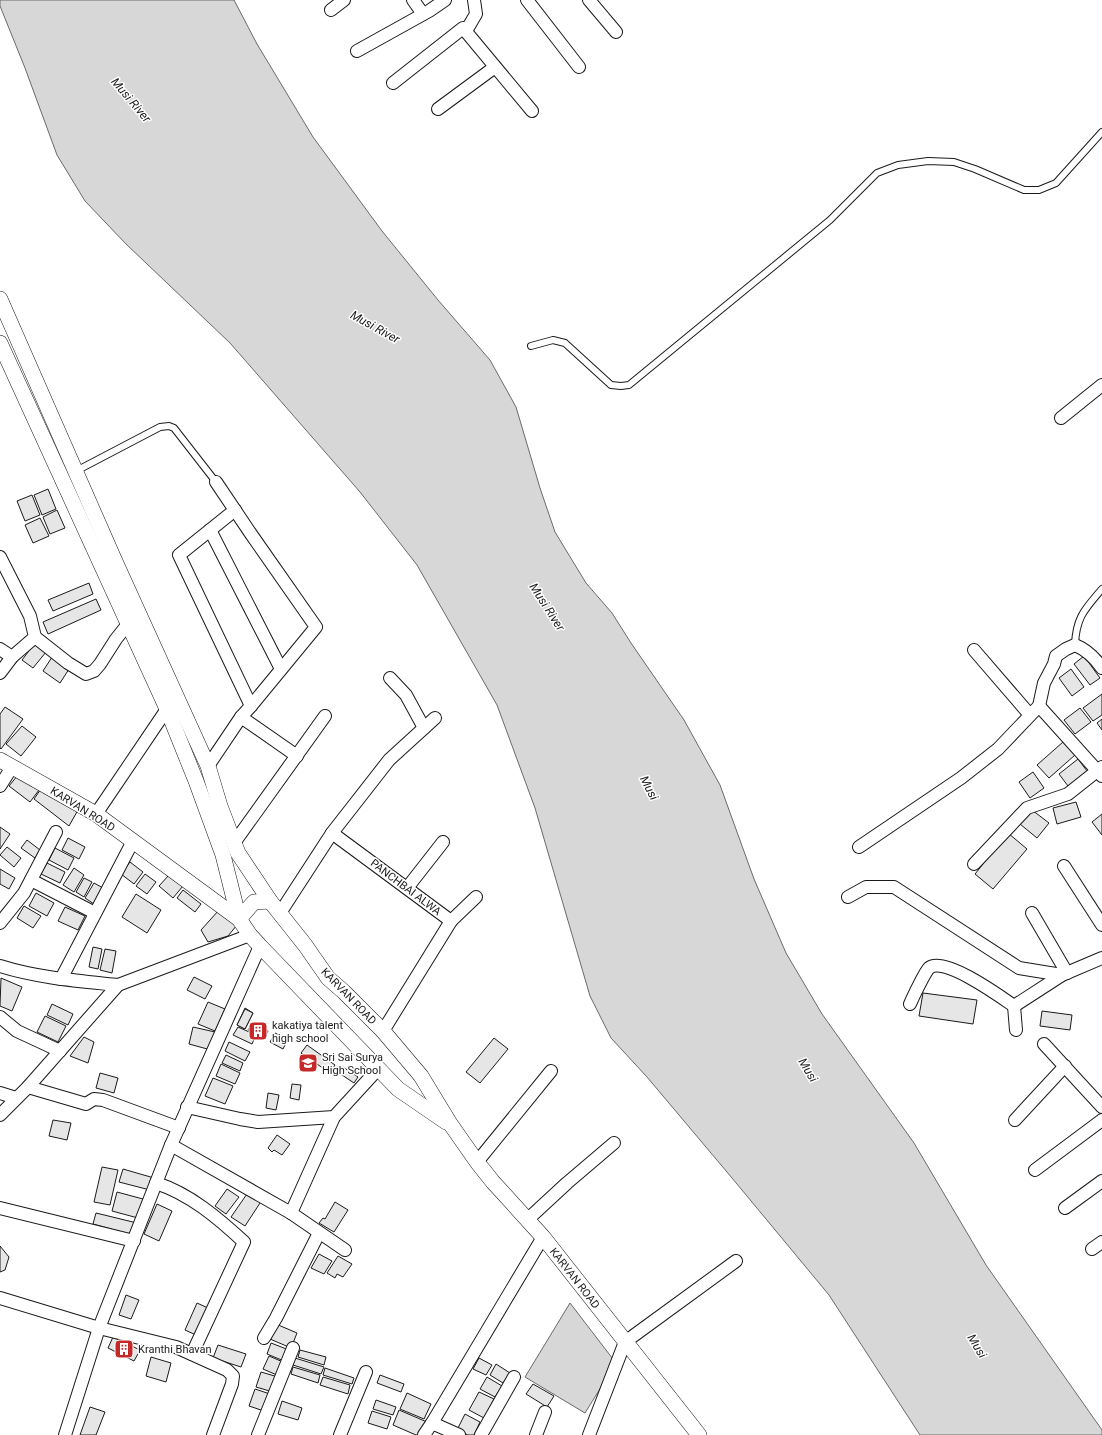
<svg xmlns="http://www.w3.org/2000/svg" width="1102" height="1435" font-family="Roboto,sans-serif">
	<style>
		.water { fill: #d7d7d7; stroke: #6a6a6a }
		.building { fill: #e6e6e6; stroke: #1a1a1a }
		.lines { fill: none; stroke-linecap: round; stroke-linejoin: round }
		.service-casing { stroke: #1a1a1a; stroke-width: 8 }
		.minor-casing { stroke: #1a1a1a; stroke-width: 14 }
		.tertiary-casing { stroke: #1a1a1a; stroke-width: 16 }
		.service { stroke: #fff; stroke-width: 6 }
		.minor { stroke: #fff; stroke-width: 12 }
		.tertiary { stroke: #fff; stroke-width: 15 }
		.labels { text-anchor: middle; stroke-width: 3; stroke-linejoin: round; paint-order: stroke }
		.street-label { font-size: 11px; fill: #1a1a1a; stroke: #fff }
		.poi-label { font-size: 11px; fill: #1a1a1a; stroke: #fff; text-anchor: start }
		.water-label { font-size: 12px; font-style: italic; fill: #1a1a1a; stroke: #fff }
	</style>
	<rect width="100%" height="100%" fill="#fff"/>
	<g class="water">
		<polygon points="0,0 234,0 257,44 313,137 382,231 438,300 490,360 516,407 540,488 555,532 586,583 612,613 631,643 684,720 720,785 754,879 786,953 822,1014 914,1143 986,1265 1102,1430 1102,1435 920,1435 829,1295 732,1178 647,1077 611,1038 590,996 535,808 497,705 417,565 360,492 230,343 126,244 85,201 57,155 25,68 0,6"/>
		<polygon points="570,1303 616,1363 585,1413 525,1377"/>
	</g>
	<g class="building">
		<polygon points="48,489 56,509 42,515 34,495"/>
		<polygon points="32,495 40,515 25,521 17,501"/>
		<polygon points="57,510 65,528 50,534 43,517"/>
		<polygon points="40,518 49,536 33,543 25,525"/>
		<polygon points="89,583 93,594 53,611 48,600"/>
		<polygon points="96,599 101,610 48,634 43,622"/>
		<polygon points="35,643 46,652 33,668 22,660"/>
		<polygon points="54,654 71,666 60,683 43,671"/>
		<polygon points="1084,656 1100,678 1090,685 1074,664"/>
		<polygon points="1071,669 1084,687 1072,696 1059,678"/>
		<polygon points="1102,694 1102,715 1093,721 1083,708"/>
		<polygon points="5,707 23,719 1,749 0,748 0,714"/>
		<polygon points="1080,708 1091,722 1075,734 1064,720"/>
		<polygon points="1102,719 1102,730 1097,723"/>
		<polygon points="22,726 36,737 21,756 6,744"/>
		<polygon points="1063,742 1075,755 1049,778 1037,765"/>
		<polygon points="1078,759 1087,771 1068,786 1059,774"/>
		<polygon points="1033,772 1044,788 1030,798 1019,782"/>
		<polygon points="18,775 42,786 30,802 9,786"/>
		<polygon points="43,786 78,810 69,826 34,799"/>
		<polygon points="1076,802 1081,817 1057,824 1053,808"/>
		<polygon points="1032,810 1049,823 1037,838 1020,824"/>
		<polygon points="1102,814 1102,835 1092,822"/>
		<polygon points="0,827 10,834 0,849"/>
		<polygon points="1008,833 1027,849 993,889 975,874"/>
		<polygon points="68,838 85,847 79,859 62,850"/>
		<polygon points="27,840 40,850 35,858 21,848"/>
		<polygon points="7,847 21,858 14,867 0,855"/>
		<polygon points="55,848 74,858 68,870 49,860"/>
		<polygon points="130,862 143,872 134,884 121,874"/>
		<polygon points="47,863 65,872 60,883 41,874"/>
		<polygon points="74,868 84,875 74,892 63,885"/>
		<polygon points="0,869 15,878 9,889 0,884"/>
		<polygon points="145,874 156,882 147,894 136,886"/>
		<polygon points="169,875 183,886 173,898 159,886"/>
		<polygon points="84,878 92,882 84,897 76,892"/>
		<polygon points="94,883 103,888 94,904 85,898"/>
		<polygon points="183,890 201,904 195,912 177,898"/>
		<polygon points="36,893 54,903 47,916 29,906"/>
		<polygon points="136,894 161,910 147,933 122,917"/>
		<polygon points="24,906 41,916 33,928 17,918"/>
		<polygon points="65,907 85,916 78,930 58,921"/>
		<polygon points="219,910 237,925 228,936 208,942 201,930"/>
		<polygon points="93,947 102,949 98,969 89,967"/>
		<polygon points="105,949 116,951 112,973 100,970"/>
		<polygon points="194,977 212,986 205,999 187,990"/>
		<polygon points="1,978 22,987 12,1011 0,1006"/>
		<polygon points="923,993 977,1000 973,1024 919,1016"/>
		<polygon points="208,1002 225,1009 215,1031 198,1024"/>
		<polygon points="52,1004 73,1014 68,1025 47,1015"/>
		<polygon points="245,1008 253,1013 245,1029 237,1025"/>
		<polygon points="245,1009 253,1013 245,1029 237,1025"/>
		<polygon points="1042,1011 1072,1015 1070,1030 1040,1026"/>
		<polygon points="45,1016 66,1026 58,1042 37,1032"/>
		<polygon points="252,1023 268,1031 264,1039 248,1030"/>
		<polygon points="193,1027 215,1032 211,1050 189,1044"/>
		<polygon points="238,1027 256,1035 252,1044 233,1035"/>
		<polygon points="275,1033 288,1039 283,1049 270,1042"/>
		<polygon points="84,1037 94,1042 88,1063 70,1056"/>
		<polygon points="494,1038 508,1049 480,1083 466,1072"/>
		<polygon points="229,1042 250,1052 245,1061 225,1051"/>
		<polygon points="307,1045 335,1065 330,1073 301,1053"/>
		<polygon points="226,1055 243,1063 240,1071 222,1063"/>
		<polygon points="221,1064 240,1073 235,1084 216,1076"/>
		<polygon points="343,1067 358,1077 354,1083 339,1073"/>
		<polygon points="100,1073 118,1078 114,1093 96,1088"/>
		<polygon points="213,1078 233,1086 225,1104 205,1096"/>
		<polygon points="292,1084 301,1085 299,1100 290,1098"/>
		<polygon points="268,1093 279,1095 276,1110 266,1108"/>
		<polygon points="53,1120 71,1123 67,1140 49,1136"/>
		<polygon points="277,1135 290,1144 282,1155 274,1150 272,1152 268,1148"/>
		<polygon points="102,1167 118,1170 110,1205 94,1202"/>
		<polygon points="123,1169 154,1178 150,1190 119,1182"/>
		<polygon points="227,1189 239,1197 226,1214 215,1206"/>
		<polygon points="249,1191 262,1200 245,1226 231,1217"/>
		<polygon points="117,1192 143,1199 138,1218 112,1211"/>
		<polygon points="335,1202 348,1210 334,1232 319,1223 323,1218 325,1219"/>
		<polygon points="157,1204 172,1211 159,1241 144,1234"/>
		<polygon points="96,1213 137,1223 133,1235 93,1224"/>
		<polygon points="0,1246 9,1257 5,1270 0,1272"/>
		<polygon points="319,1254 332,1261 324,1274 311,1268"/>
		<polygon points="338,1256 352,1264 343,1277 337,1274 335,1278 327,1273"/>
		<polygon points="126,1295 139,1300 131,1319 119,1315"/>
		<polygon points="197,1303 208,1308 196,1335 185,1330"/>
		<polygon points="276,1324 297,1333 291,1348 270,1339"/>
		<polygon points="113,1337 140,1350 134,1361 108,1348"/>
		<polygon points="271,1343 289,1350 284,1361 267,1354"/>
		<polygon points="218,1345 246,1354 241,1367 213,1358"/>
		<polygon points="300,1350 326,1357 324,1365 298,1357"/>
		<polygon points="269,1356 283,1362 277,1375 263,1369"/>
		<polygon points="151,1357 171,1363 166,1382 146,1376"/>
		<polygon points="295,1358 324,1367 321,1374 293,1365"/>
		<polygon points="479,1358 492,1365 486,1375 473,1369"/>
		<polygon points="496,1364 510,1373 503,1383 490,1375"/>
		<polygon points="293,1367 320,1375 318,1383 291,1374"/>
		<polygon points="325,1368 354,1378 352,1384 323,1375"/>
		<polygon points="261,1372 278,1377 273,1392 256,1387"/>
		<polygon points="380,1375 404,1384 401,1392 377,1383"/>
		<polygon points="323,1377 350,1385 348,1394 320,1385"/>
		<polygon points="487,1377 502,1386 495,1397 480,1389"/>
		<polygon points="533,1384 554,1396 547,1407 526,1394"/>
		<polygon points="255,1389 270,1394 264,1411 249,1406"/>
		<polygon points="479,1392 494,1399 484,1418 469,1410"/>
		<polygon points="407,1393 431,1404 424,1419 400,1409"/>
		<polygon points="376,1400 396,1407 393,1415 373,1409"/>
		<polygon points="282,1401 302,1408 298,1420 278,1414"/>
		<polygon points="90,1407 105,1412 96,1435 80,1435"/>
		<polygon points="399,1410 427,1422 421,1435 416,1435 393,1425"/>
		<polygon points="372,1411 391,1417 387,1429 368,1423"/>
		<polygon points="465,1414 480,1422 474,1435 468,1435 457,1430"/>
	</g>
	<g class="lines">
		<defs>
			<g id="service">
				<polyline points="531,346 553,340 565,343 611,385 621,386 629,385 830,220 877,173 898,165 928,161 954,162 975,169 1024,190 1039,190 1056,183 1102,132"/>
				<polyline points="76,471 160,427 169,426 174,428 216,482"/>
				<path d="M1075 645C1076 617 1085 609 1102 589"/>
			</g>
			<g id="minor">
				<polyline points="413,0 423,14"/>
				<polyline points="527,0 579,67"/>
				<polyline points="589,0 616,32"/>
				<polyline points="331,10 344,0"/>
				<polyline points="466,31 476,14 474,0"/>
				<polyline points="357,51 429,11 445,0"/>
				<polyline points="393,83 463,28 532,111"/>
				<polyline points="438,109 495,67"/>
				<polyline points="1061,418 1102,385"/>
				<polyline points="216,482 251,534 316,627 251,706"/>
				<polyline points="235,510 179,555 251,706 241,717"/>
				<polyline points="210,530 281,669"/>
				<polyline points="0,557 30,616 35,637 12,657 0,673"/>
				<polyline points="35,637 68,663 86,674 94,671 100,664 116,639 128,624"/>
				<polyline points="0,649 12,657"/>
				<polyline points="974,650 1030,715"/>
				<polyline points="390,678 406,695 424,728"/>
				<polyline points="1039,706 1102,776"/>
				<polyline points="208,766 241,717 297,756"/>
				<polyline points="0,786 12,767"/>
				<polyline points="96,814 167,709"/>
				<polyline points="332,833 389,760 435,718"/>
				<polyline points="234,843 325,716"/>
				<path d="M859 847 961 778 998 749 1039 706 1044 683 1054 664 1056 656 1066 649 1075 645C1087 650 1095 658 1102 668"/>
				<polyline points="974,864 1027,808 1068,794 1102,767"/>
				<polyline points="1064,866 1102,925"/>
				<polyline points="31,880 95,913"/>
				<polyline points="407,888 443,842"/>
				<polyline points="848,897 866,887 894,887 1019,968 1062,975"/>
				<polyline points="280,913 332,833 451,921 383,1031"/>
				<polyline points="1032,913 1067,973"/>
				<polyline points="451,921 476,897"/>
				<polyline points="0,923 24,893 56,832"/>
				<path d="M0 966C38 978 79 981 118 985"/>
				<polyline points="61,979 133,841"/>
				<path d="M910 1004C913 997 925 972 929 968 943 955 1001 997 1014 1006L1062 975 1102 958"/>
				<polyline points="1014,1006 1016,1030"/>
				<polyline points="0,1017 17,1031 60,1051"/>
				<polyline points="1044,1044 1102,1107"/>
				<polyline points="28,1087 86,1104 94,1099 103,1100 179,1128"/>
				<polyline points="0,1093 16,1098"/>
				<polyline points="187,1107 240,1119 258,1122 334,1117 378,1069"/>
				<polyline points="0,1115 28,1087 118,985 250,935"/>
				<polyline points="1015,1120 1065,1066"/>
				<polyline points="171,1145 291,1213 345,1250"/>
				<polyline points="477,1162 551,1071"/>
				<polyline points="1035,1170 1102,1120"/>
				<path d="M156 1183C190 1194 218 1218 244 1242L192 1354"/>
				<polyline points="0,1208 134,1241"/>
				<polyline points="1065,1208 1102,1181"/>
				<polyline points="291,1213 334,1117"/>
				<polyline points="527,1220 567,1183 614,1143"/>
				<polyline points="1092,1249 1102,1242"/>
				<polyline points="0,1298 99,1328 176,1347 227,1370 233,1376 232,1384 213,1435"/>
				<polyline points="264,1338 276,1318 319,1233"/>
				<polyline points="432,1423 459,1435"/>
				<polyline points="65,1435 99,1328 171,1145 260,946"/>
				<polyline points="258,1435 293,1348"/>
				<polyline points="340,1435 366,1372"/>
				<polyline points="424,1435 432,1423 543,1237"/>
				<polyline points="481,1435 514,1377"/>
				<polyline points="536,1435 545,1412"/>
				<polyline points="589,1435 625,1342 736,1261"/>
			</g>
			<g id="tertiary">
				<polyline points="0,299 114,559 208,766 220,806 238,853 270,901 305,945 328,978 344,992 383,1031 421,1076 449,1122 477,1162 493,1182 543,1237 699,1435"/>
				<polyline points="0,343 167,709 196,781 223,855 239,919"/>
				<polyline points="0,760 96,814 239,919 250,935 260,946 398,1089 446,1122"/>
				<polyline points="239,919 254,902 270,901"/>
			</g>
		</defs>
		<use href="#service" class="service-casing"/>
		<use href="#minor" class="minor-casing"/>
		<use href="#tertiary" class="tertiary-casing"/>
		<use href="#service" class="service"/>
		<use href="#minor" class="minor"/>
		<use href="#tertiary" class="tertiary"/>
	</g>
	<defs>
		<symbol id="building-square" viewBox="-11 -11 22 22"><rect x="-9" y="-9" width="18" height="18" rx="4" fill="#c62828" stroke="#fff"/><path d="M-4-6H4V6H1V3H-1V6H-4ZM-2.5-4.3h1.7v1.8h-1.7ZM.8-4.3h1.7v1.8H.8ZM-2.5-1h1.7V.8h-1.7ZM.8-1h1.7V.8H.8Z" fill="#fff"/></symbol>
		<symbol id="university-square" viewBox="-11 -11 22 22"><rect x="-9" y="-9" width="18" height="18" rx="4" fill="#c62828" stroke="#fff"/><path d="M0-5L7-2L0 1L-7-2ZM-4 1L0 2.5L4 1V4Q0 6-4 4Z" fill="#fff"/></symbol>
	</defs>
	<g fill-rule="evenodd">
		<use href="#building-square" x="247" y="1020" width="22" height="22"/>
		<use href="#university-square" x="297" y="1052" width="22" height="22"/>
		<use href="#building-square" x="113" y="1338" width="22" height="22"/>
	</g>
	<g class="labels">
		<g class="street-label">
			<text transform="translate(83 809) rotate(32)" y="4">KARVAN ROAD</text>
			<text transform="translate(406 887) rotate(37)" y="4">PANCHBAI ALWA</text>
			<text transform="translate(349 996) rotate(46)" y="4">KARVAN ROAD</text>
			<text transform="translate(575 1278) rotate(52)" y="4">KARVAN ROAD</text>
		</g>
		<g class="poi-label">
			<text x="272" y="1029">kakatiya talent<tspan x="272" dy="13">high school</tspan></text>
			<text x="322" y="1061">Sri Sai Surya<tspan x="322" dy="13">High School</tspan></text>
			<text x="138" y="1353">Kranthi Bhavan</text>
		</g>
		<g class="water-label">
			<text transform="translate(131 100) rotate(50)" y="4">Musi River</text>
			<text transform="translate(375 327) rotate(29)" y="4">Musi River</text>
			<text transform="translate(547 607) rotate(57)" y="4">Musi River</text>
			<text transform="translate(649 788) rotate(63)" y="4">Musi</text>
			<text transform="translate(808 1070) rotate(59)" y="4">Musi</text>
			<text transform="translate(977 1346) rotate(59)" y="4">Musi</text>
		</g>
	</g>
</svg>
